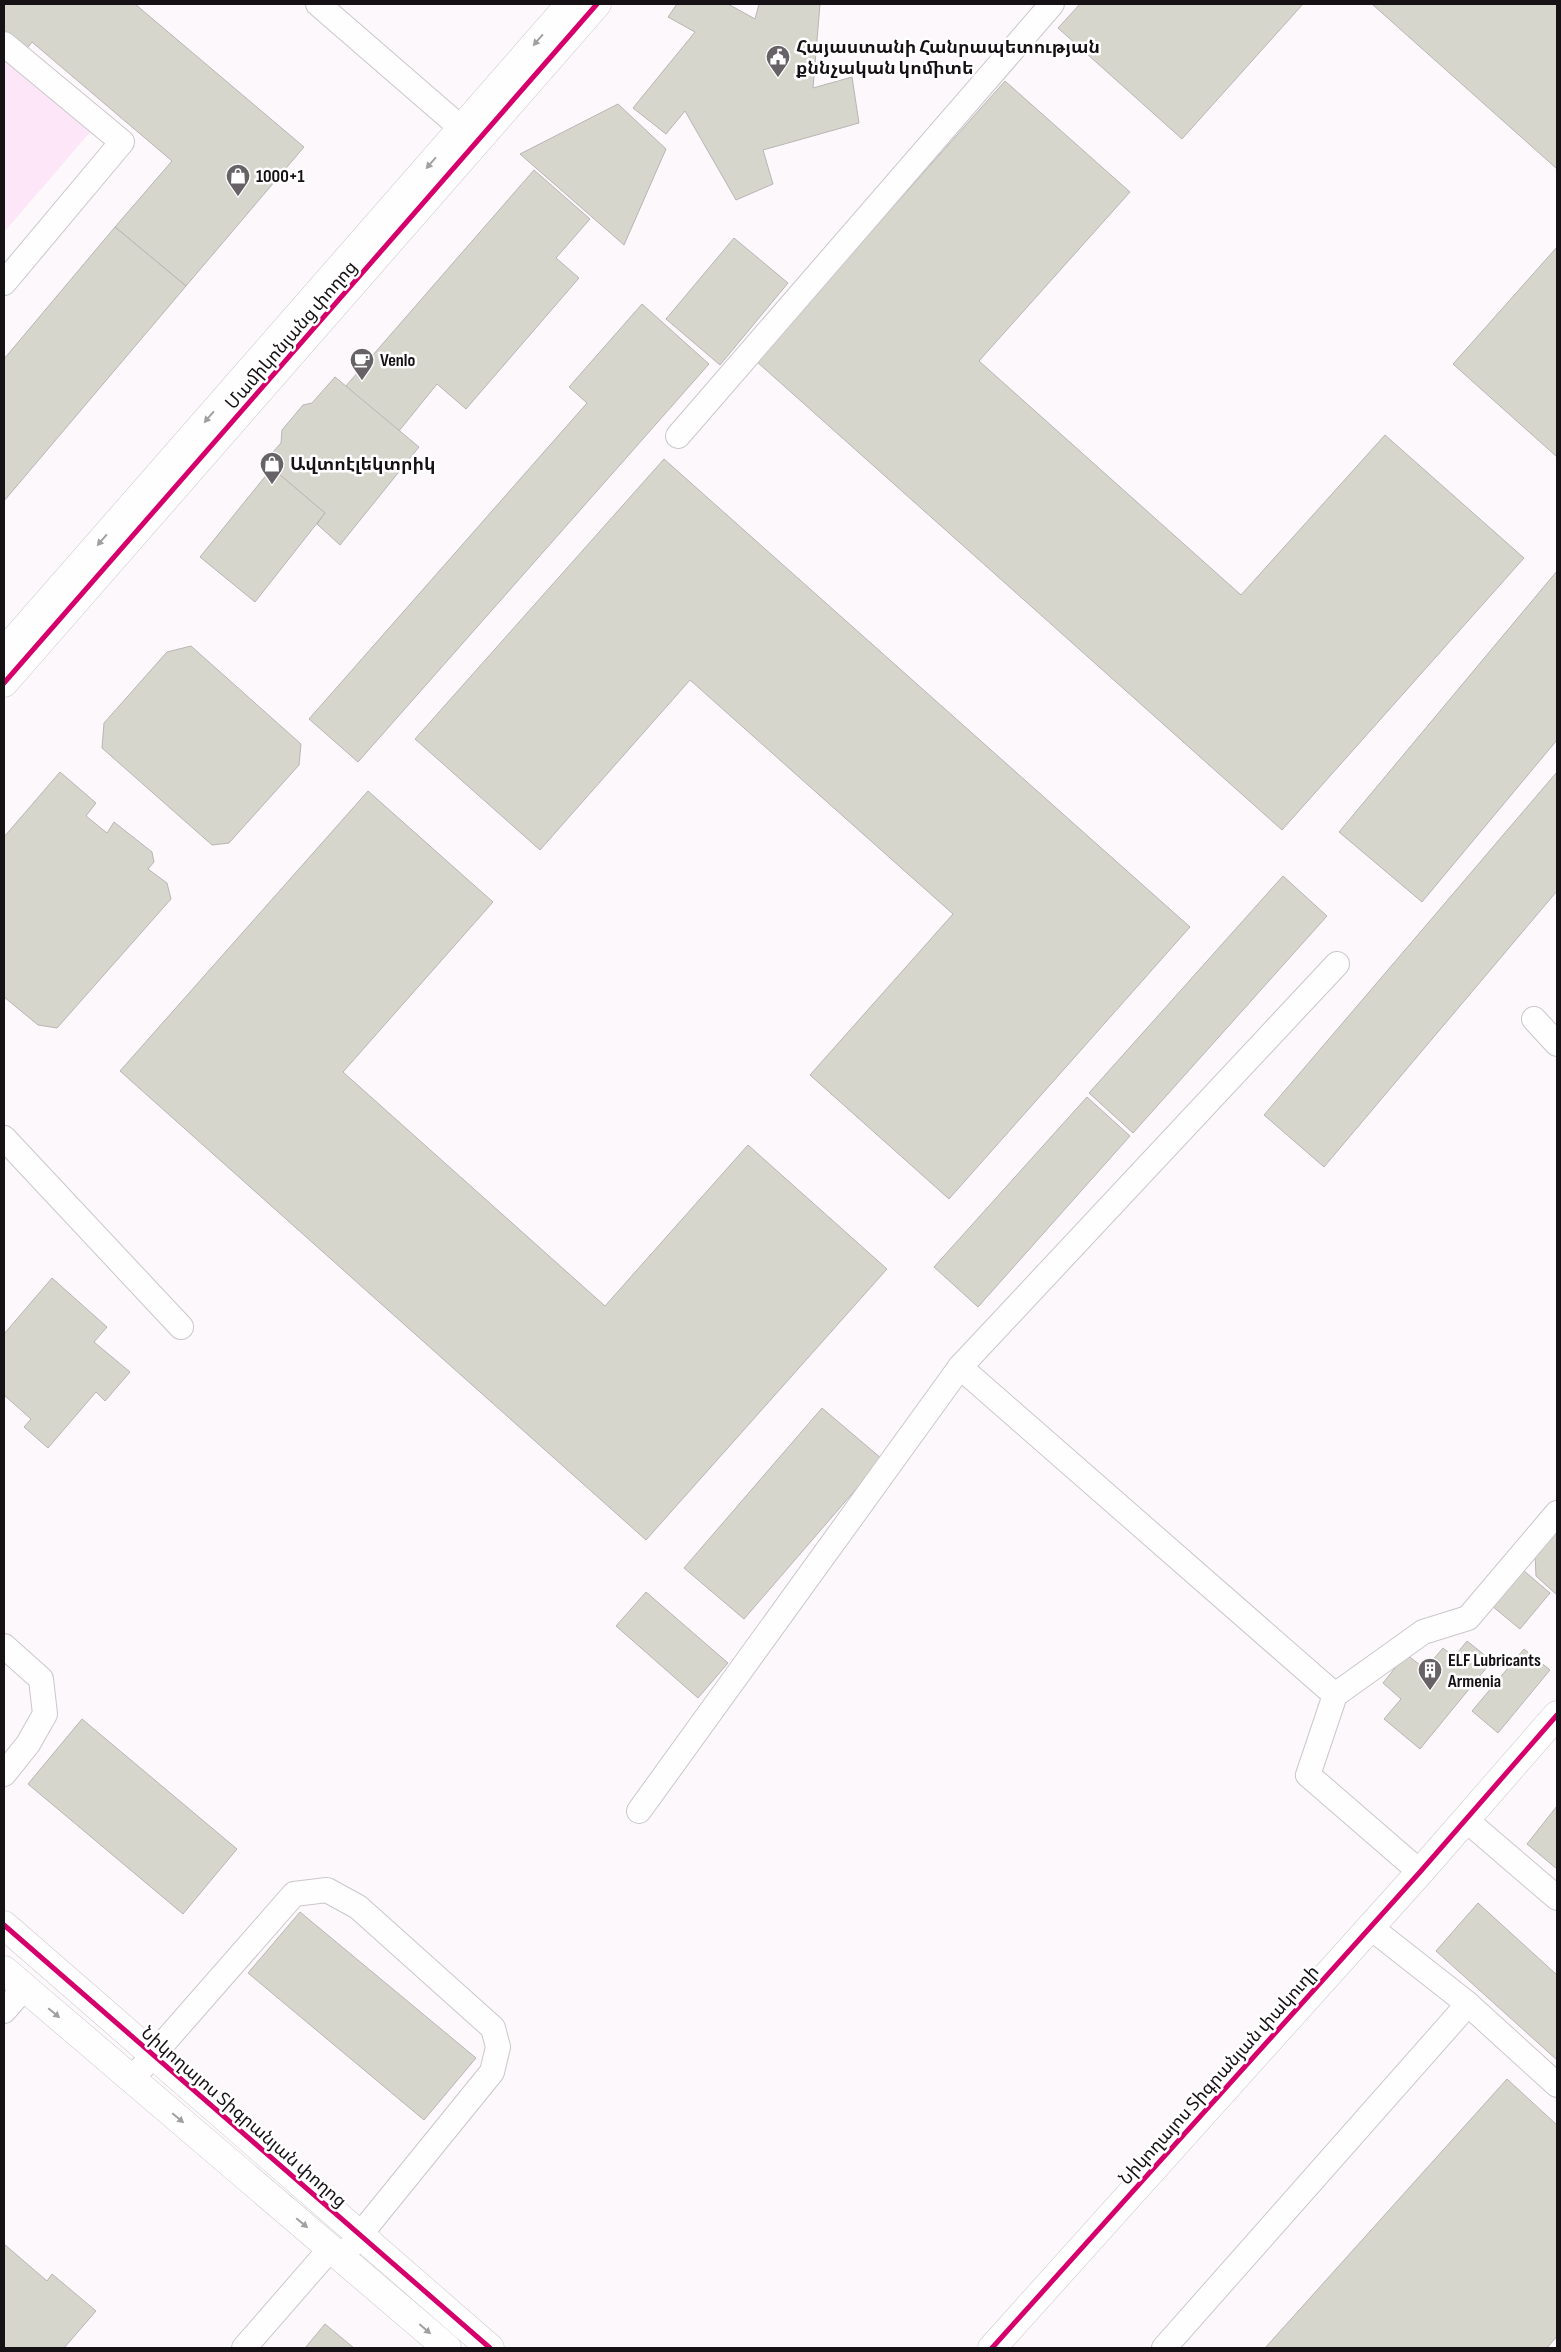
<svg xmlns="http://www.w3.org/2000/svg" width="1561" height="2352" font-family="'Sofia Sans Condensed','Noto Sans Armenian',sans-serif">
	<style>
		.green { fill: #fde6f7 }
		.building { fill: #d6d6cd; stroke: #b7b6b5 }
		.lines { fill: none; stroke-linecap: round; stroke-linejoin: round }
		.service-casing { stroke: #cac7ca; stroke-width: 26 }
		.minor-casing { stroke: #cac7ca; stroke-width: 29 }
		.tertiary-casing { stroke: #cac7ca; stroke-width: 29 }
		.service { stroke: #fffefe; stroke-width: 24 }
		.minor { stroke: #fffefe; stroke-width: 28 }
		.tertiary { stroke: #fffefe; stroke-width: 28 }
		.cycleway-casing { stroke: #fff; stroke-width: 8 }
		.cycleway { stroke: #d6006c; stroke-width: 5 }
		.oneway { fill: #a19fa0 }
		.labels { text-anchor: middle; stroke-width: 5; stroke-linejoin: round; paint-order: stroke }
		.poi-label { font-size: 18px; font-weight: bold; fill: #151114; stroke: #fff; text-anchor: start }
		.street-label { font-size: 18px; fill: #151114; stroke: #fff }
	</style>
	<rect width="100%" height="100%" fill="#fcf8fb"/>
	<polygon class="green" points="4,57 91,131 4,232"/>
	<g class="building">
		<polygon points="4,4 135,4 304,147 186,286 115,227 172,161 32,42 25,51 4,33"/>
		<polygon points="677,4 728,4 755,19 759,4 820,4 813,88 852,77 859,123 763,150 773,184 736,200 685,111 666,134 633,108 695,32 668,17"/>
		<polygon points="1080,4 1303,4 1182,139 1058,28"/>
		<polygon points="1372,4 1557,4 1557,169"/>
		<polygon points="1005,81 1130,192 979,361 1241,595 1385,435 1524,558 1282,830 756,361"/>
		<polygon points="618,104 666,149 624,245 520,154"/>
		<polygon points="534,170 590,219 556,258 579,278 466,409 437,384 399,431 345,387"/>
		<polygon points="115,227 186,286 4,501 4,359"/>
		<polygon points="734,238 788,283 720,365 666,319"/>
		<polygon points="1557,247 1557,457 1453,364"/>
		<polygon points="642,304 709,364 358,762 309,719 587,403 569,387"/>
		<polygon points="335,377 419,447 340,545 317,524 325,513 264,462 281,443 282,430 303,405 312,403"/>
		<polygon points="664,459 1190,927 949,1199 810,1075 953,914 690,680 540,850 415,739"/>
		<polygon points="272,468 325,513 255,602 200,557"/>
		<polygon points="1557,571 1557,740 1422,902 1339,832"/>
		<polygon points="191,646 301,744 299,765 229,843 212,845 102,748 104,723 167,652"/>
		<polygon points="60,772 96,803 86,816 107,833 114,822 152,852 154,862 148,869 167,883 171,899 57,1028 38,1025 4,997 4,837"/>
		<polygon points="1557,772 1557,891 1324,1167 1264,1115"/>
		<polygon points="368,791 493,902 343,1072 605,1306 748,1145 887,1269 646,1540 120,1071"/>
		<polygon points="1283,876 1327,916 1133,1133 1089,1093"/>
		<polygon points="1087,1097 1130,1136 978,1307 934,1267"/>
		<polygon points="52,1278 107,1327 94,1342 130,1372 105,1401 96,1392 48,1448 24,1427 31,1419 4,1395 4,1334"/>
		<polygon points="822,1408 882,1459 744,1619 684,1568"/>
		<polygon points="1557,1527 1557,1595 1536,1576 1535,1553"/>
		<polygon points="1523,1570 1550,1593 1520,1629 1492,1606"/>
		<polygon points="646,1592 728,1663 698,1698 616,1626"/>
		<polygon points="1467,1641 1492,1661 1420,1749 1384,1719 1401,1699 1383,1683 1406,1654 1425,1669 1443,1648 1454,1657"/>
		<polygon points="1524,1649 1550,1670 1498,1733 1472,1711"/>
		<polygon points="82,1719 237,1849 183,1914 28,1784"/>
		<polygon points="1557,1806 1557,1869 1527,1844"/>
		<polygon points="1478,1903 1557,1975 1557,2060 1436,1951"/>
		<polygon points="300,1912 476,2058 424,2120 248,1973"/>
		<polygon points="1507,2079 1557,2125 1557,2336 1547,2348 1265,2348"/>
		<polygon points="4,2244 47,2281 52,2274 96,2311 64,2348 4,2348"/>
		<polygon points="325,2324 354,2348 305,2348"/>
	</g>
	<g class="lines">
		<defs>
			<g id="service">
				<polyline points="318,4 475,140"/>
				<polyline points="4,44 122,142 4,283"/>
				<polyline points="678,436 1052,4"/>
				<polyline points="1534,1019 1557,1044"/>
				<polyline points="4,1138 181,1327"/>
				<polyline points="960,1367 1335,1695"/>
				<polyline points="4,1646 41,1679 45,1714 28,1744 4,1774"/>
				<polyline points="639,1811 960,1367 1337,964"/>
				<polyline points="1465,1819 1557,1898"/>
				<polyline points="1420,1872 1308,1775 1335,1695 1423,1632 1468,1618 1557,1513"/>
				<polyline points="1370,1927 1468,2004 1557,2085"/>
				<polyline points="4,2011 24,1988"/>
				<polyline points="132,2079 294,1894 327,1890 358,1907 493,2028 498,2047 492,2072 342,2257"/>
				<polyline points="244,2348 331,2248"/>
				<polyline points="1164,2348 1468,2004"/>
			</g>
			<polyline id="minor" points="992,2348 1420,1872 1557,1715"/>
			<g id="tertiary">
				<polyline points="4,652 570,4"/>
				<polyline points="4,683 597,4"/>
				<polyline points="4,1925 490,2348"/>
				<polyline points="4,1970 447,2348"/>
			</g>
		</defs>
		<use href="#service" class="service-casing"/>
		<use href="#minor" class="minor-casing"/>
		<use href="#tertiary" class="tertiary-casing"/>
		<use href="#service" class="service"/>
		<use href="#minor" class="minor"/>
		<use href="#tertiary" class="tertiary"/>
		<defs>
			<g id="cycleway">
				<polyline points="4,683 597,4"/>
				<polyline points="4,1925 490,2348"/>
				<polyline points="992,2348 1420,1872 1557,1715"/>
			</g>
		</defs>
		<use href="#cycleway" class="cycleway-casing"/>
		<use href="#cycleway" class="cycleway"/>
	</g>
	<defs><path id="oneway-solid" d="M-6-.8H1V-3.2L6.5 0L1 3.2V.8H-6Z" transform="scale(1.25)"/></defs>
	<g class="oneway">
		<use href="#oneway-solid" transform="translate(538 40) rotate(131)"/>
		<use href="#oneway-solid" transform="translate(431 163) rotate(131)"/>
		<use href="#oneway-solid" transform="translate(209 417) rotate(131)"/>
		<use href="#oneway-solid" transform="translate(102 540) rotate(131)"/>
		<use href="#oneway-solid" transform="translate(54 2013) rotate(40)"/>
		<use href="#oneway-solid" transform="translate(178 2118) rotate(40)"/>
		<use href="#oneway-solid" transform="translate(302 2223) rotate(40)"/>
		<use href="#oneway-solid" transform="translate(425 2329) rotate(41)"/>
	</g>
	<defs>
		<symbol id="civic-pin" viewBox="-11 -11 22 30"><path d="M0 17L-7.5 6A9.5 9.5 0 1 1 7.5 6Z" fill="#666265" stroke="#fff"/><path d="M-.6-6.5H3V-4.5H.6V-3L4-1V1h2V6H-6V1h2V-1L-.6-3ZM-1.2 2.5V6h2.4V2.5Z" fill="#fff"/></symbol>
		<symbol id="shop-pin" viewBox="-11 -11 22 30"><path d="M0 17L-7.5 6A9.5 9.5 0 1 1 7.5 6Z" fill="#666265" stroke="#fff"/><path d="M-5-2.5h2.3a2.7 3.5 0 0 1 5.4 0H5L5.5 6h-11ZM-1.5-2.5h3a1.5 2.3 0 0 0-3 0Z" fill="#fff"/></symbol>
		<symbol id="cafe-pin" viewBox="-11 -11 22 30"><path d="M0 17L-7.5 6A9.5 9.5 0 1 1 7.5 6Z" fill="#666265" stroke="#fff"/><path d="M-5.5-4.5H6V0H3Q3 3.5 0 3.5H-2.5Q-5.5 3.5-5.5 0ZM3-3.2v2h1.7v-2ZM-6 4.5H4V6H-6Z" fill="#fff"/></symbol>
		<symbol id="building-pin" viewBox="-11 -11 22 30"><path d="M0 17L-7.5 6A9.5 9.5 0 1 1 7.5 6Z" fill="#666265" stroke="#fff"/><path d="M-4-6H4V6H1V3H-1V6H-4ZM-2.5-4.3h1.7v1.8h-1.7ZM.8-4.3h1.7v1.8H.8ZM-2.5-1h1.7V.8h-1.7ZM.8-1h1.7V.8H.8Z" fill="#fff"/></symbol>
	</defs>
	<g fill-rule="evenodd">
		<use href="#civic-pin" x="764" y="43" width="28" height="38"/>
		<use href="#shop-pin" x="224" y="162" width="28" height="38"/>
		<use href="#cafe-pin" x="348" y="346" width="28" height="38"/>
		<use href="#shop-pin" x="258" y="450" width="28" height="38"/>
		<use href="#building-pin" x="1416" y="1656" width="28" height="38"/>
	</g>
	<g class="labels">
		<g class="poi-label">
			<text x="796" y="53">Հայաստանի Հանրապետության<tspan x="796" dy="21">քննչական կոմիտե</tspan></text>
			<text x="256" y="182">1000+1</text>
			<text x="380" y="366">Venlo</text>
			<text x="290" y="470">Ավտոէլեկտրիկ</text>
			<text x="1448" y="1666">ELF Lubricants<tspan x="1448" dy="21">Armenia</tspan></text>
		</g>
		<g class="street-label">
			<text transform="translate(291 335) rotate(-49)" y="6">Մամիկոնյանց փողոց</text>
			<text transform="translate(1219 2075) rotate(-48)" y="6">Նիկողայոս Տիգրանյան փակուղի</text>
			<text transform="translate(244 2117) rotate(41)" y="6">Նիկողայոս Տիգրանյան փողոց</text>
		</g>
	</g>
	<rect width="1561" height="2352" fill="none" stroke="#151114" stroke-width="10"/>
</svg>
